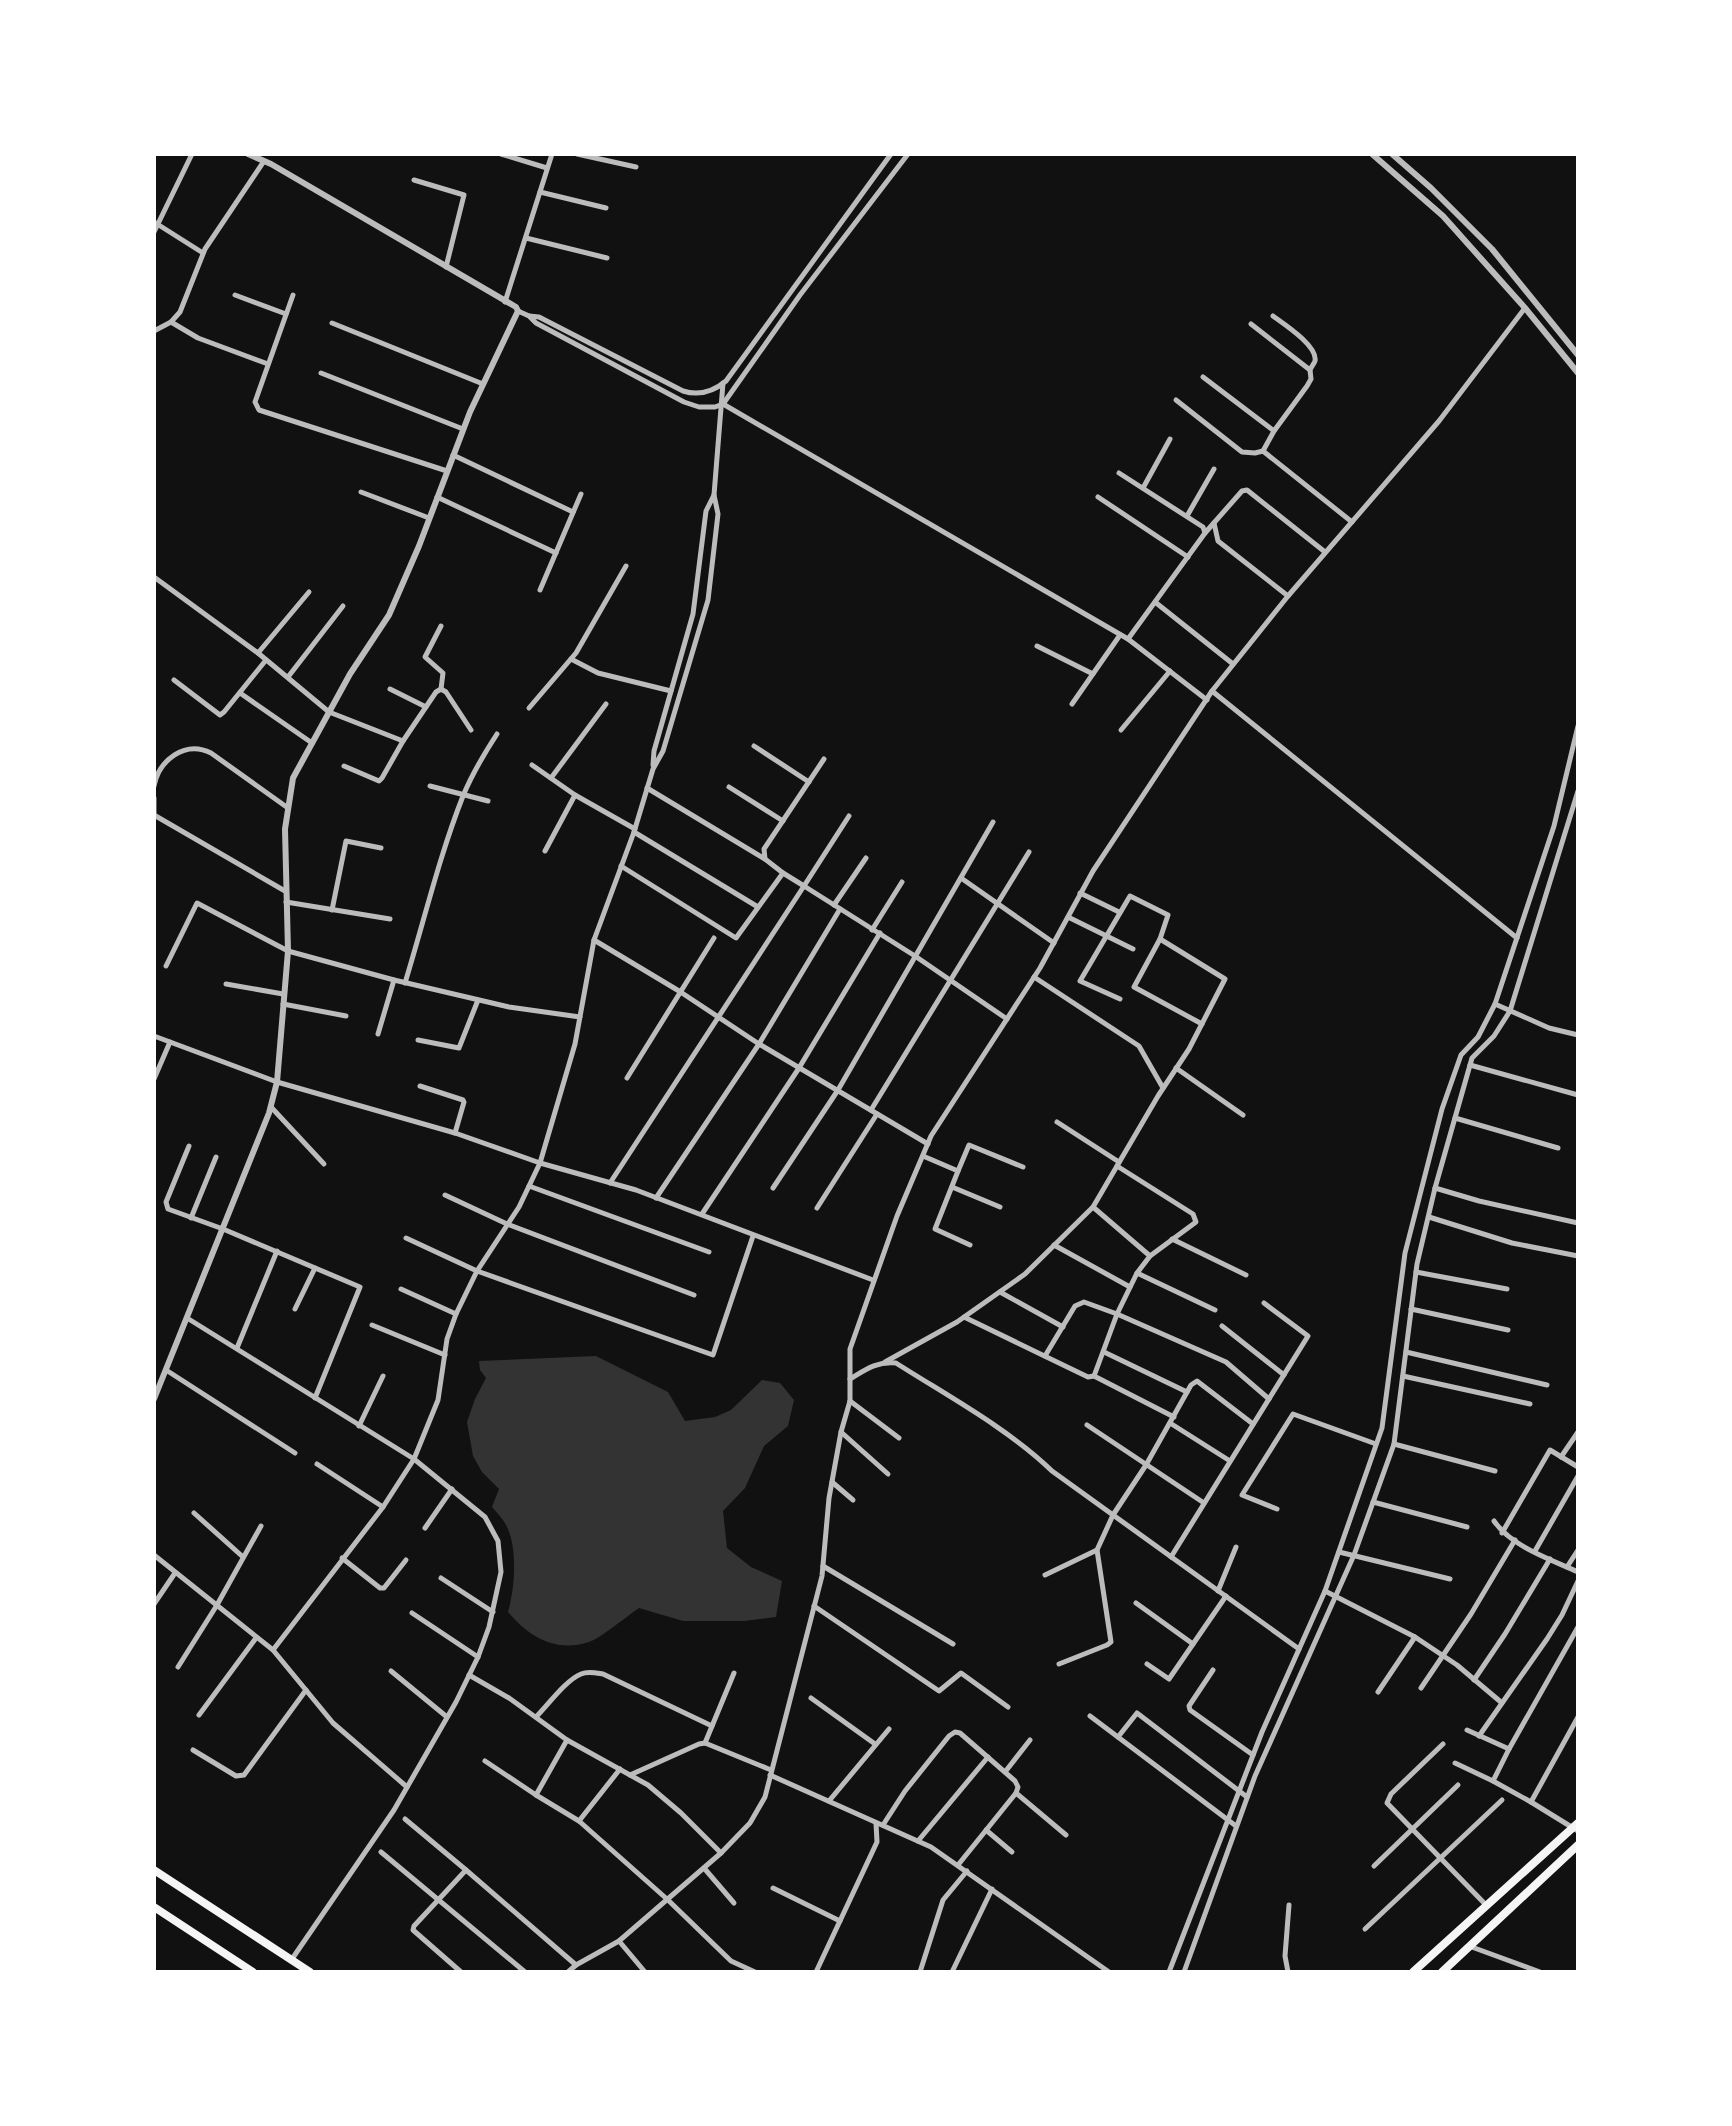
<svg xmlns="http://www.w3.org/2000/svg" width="1732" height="2126" font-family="'Roboto Serif',serif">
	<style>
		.water { fill: #333 }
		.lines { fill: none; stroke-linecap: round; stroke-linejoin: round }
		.minor { stroke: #bcbcbc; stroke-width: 5 }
		.tertiary { stroke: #bcbcbc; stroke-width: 6 }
		.primary { stroke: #f5f5f5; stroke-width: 8 }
	</style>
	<rect width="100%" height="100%" fill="#111"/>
	<path class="water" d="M596 1356 668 1392 685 1421 715 1417 731 1410 762 1380 780 1383 794 1400 788 1426 764 1446 745 1488 723 1511 727 1548 751 1567 782 1581 776 1617 744 1621H683L639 1608C627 1616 601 1638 589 1642 556 1653 529 1637 508 1612 515 1588 518 1547 506 1525 503 1519 497 1513 492 1507L499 1489 482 1472 473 1456 467 1422 475 1399 486 1378 480 1370 479 1361Z"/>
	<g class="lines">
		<g class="minor">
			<polyline points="501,154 547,168"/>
			<polyline points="577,154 636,167"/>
			<polyline points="414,180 464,195 446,267"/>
			<polyline points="540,192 606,208"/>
			<polyline points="154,222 203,253"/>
			<polyline points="154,232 192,154"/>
			<polyline points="526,238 607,258"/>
			<polyline points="235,295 286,314"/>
			<polyline points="293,295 255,402 259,410 447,471"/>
			<polyline points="505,302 552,154"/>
			<polyline points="518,311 529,316 536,323 684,402 699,407 715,407 723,404 728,397 800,295 908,154"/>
			<path d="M529 316 539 317 683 391C699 396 714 391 726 381L891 154"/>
			<path d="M1273 316C1284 324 1318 346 1315 361 1315 362 1310 369 1310 370"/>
			<polyline points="171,322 198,338 268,364"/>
			<polyline points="332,323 483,384"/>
			<polyline points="1251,324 1310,370 1311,379 1307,386 1274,431 1263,451 1352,522"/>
			<polyline points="154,331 171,322 180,312 205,249 264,161"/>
			<polyline points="321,373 463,429"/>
			<polyline points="1203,377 1274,431"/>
			<polyline points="1176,400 1242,452 1255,453 1263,451"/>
			<polyline points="723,404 1128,639 1207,700"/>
			<polyline points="453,455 573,512"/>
			<polyline points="1119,473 1203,527 1205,533 1128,639"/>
			<polyline points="1143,488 1170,439"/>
			<polyline points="361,492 429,518"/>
			<polyline points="714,495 718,514 708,600 663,751 653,769 634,832 594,940 575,1044 540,1163 636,1190 873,1280"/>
			<polyline points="437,497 556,553"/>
			<polyline points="1098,497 1188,557"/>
			<polyline points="1187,516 1214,469"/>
			<polyline points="1214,523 1218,541 1288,596"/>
			<polyline points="1205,533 1242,491 1247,490 1325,552"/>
			<polyline points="154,577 258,653 329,712 403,741 436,692 441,689 446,692 471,730"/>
			<polyline points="540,590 581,494"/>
			<polyline points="1155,602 1233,664"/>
			<polyline points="1037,646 1093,674"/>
			<polyline points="258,653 309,592"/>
			<polyline points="571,659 598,673 671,691"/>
			<polyline points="288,677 343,606"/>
			<polyline points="174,680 220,715 224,712 266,660"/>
			<polyline points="390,689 426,707"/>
			<polyline points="441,689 443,673 425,657 441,626"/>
			<polyline points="1212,691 1517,938"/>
			<polyline points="240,693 312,743"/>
			<polyline points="1072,704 1120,635"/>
			<polyline points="529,708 576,653 626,566"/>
			<polyline points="1121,730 1170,671"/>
			<polyline points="754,746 809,782"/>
			<polyline points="824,759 764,849 765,859 783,873 804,886 849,816"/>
			<polyline points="532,765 575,795 635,829"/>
			<polyline points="653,765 654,751 693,614 706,511 714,495 723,383"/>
			<polyline points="344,766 379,781 382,778 403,741"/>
			<polyline points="551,778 606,704"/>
			<path d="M154 786C159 760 185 740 211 753L288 808"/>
			<polyline points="430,786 488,801"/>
			<polyline points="729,787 783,821"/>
			<polyline points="647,788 765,859"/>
			<polyline points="154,798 154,815"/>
			<polyline points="154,815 285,891"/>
			<polyline points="634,832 758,907"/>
			<polyline points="545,851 575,795"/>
			<polyline points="621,866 736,938 783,873"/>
			<polyline points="961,878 1054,943"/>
			<polyline points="1080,893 1119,912"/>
			<polyline points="286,902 390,919"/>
			<polyline points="834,905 866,858"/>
			<polyline points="332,910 346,841 381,848"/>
			<polyline points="1068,917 1133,949"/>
			<polyline points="872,930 902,882"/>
			<polyline points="1160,939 1134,987 1202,1024"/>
			<polyline points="594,940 679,991 759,1044 928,1144"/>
			<polyline points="166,966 197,903 288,951 394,980 509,1007 580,1017"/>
			<polyline points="1034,977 1139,1046 1163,1088"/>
			<path d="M405 983C424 921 439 857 463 796 472 774 484 754 497 734"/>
			<polyline points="226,984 283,994"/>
			<polyline points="283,1004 346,1016"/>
			<polyline points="1495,1004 1549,1028 1578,1035"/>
			<polyline points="378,1034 394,980"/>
			<polyline points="154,1036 277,1082 455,1133 540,1163 519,1207 477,1271 456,1314 447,1339 438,1400 414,1459 383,1507 273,1650 154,1555"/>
			<polyline points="418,1040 459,1048 478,1000"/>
			<polyline points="1470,1065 1578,1095"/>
			<polyline points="1176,1068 1243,1115"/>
			<polyline points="627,1078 714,938"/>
			<polyline points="154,1079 170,1042"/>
			<polyline points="420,1086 463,1100 464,1102 455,1133"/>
			<polyline points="271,1107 324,1164"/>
			<polyline points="871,1110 1029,852"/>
			<polyline points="1455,1118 1558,1148"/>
			<polyline points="1057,1122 1119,1162"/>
			<polyline points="189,1146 166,1202 168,1209 223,1229 360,1287 315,1398"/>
			<polyline points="923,1156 958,1171 935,1229 970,1245"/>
			<polyline points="1117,1166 1193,1214 1196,1222 1150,1256"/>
			<polyline points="958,1171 969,1145 1023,1167"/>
			<polyline points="610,1183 804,886 915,956 1007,1019"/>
			<polyline points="529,1186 709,1252"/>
			<polyline points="952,1187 1000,1207"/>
			<polyline points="773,1188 838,1090 993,822"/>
			<polyline points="1435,1188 1479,1201 1578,1223"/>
			<polyline points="445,1195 507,1224 694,1295"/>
			<polyline points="656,1198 759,1044 840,909"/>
			<polyline points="1093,1207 1158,1096 1189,1049 1225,979 1160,939 1168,915 1130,896 1080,981 1120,999"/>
			<polyline points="817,1208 877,1114"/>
			<polyline points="702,1214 799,1068 880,933"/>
			<polyline points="1429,1217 1512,1243 1578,1256"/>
			<polyline points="191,1218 216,1157"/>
			<polyline points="406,1238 477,1271 713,1355 753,1236"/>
			<polyline points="1172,1239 1246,1275"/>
			<polyline points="1054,1245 1130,1287"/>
			<polyline points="1416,1272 1507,1289"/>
			<polyline points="1137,1273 1215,1310"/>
			<polyline points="401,1289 456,1314"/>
			<polyline points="1000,1292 1063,1327"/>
			<polyline points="295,1309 315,1268"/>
			<polyline points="1411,1309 1508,1330"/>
			<polyline points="964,1317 1088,1377 1094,1376 1174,1417"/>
			<polyline points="187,1318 414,1459 485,1517 498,1541 501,1572 489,1627 478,1657 456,1702 394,1810 292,1959"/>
			<polyline points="372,1325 445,1355"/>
			<polyline points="1222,1326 1284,1375"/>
			<polyline points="237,1348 277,1251"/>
			<polyline points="1104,1352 1187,1392"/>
			<polyline points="1406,1352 1547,1385"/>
			<polyline points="1045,1356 1075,1306 1084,1302 1117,1314 1226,1362 1269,1399"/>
			<polyline points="885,1362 957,1322 1025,1274 1093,1207 1150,1256 1137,1273 1117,1314 1094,1376"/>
			<polyline points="166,1370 295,1453"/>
			<polyline points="1403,1376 1530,1404"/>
			<path d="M850 1379C865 1370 877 1361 896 1363 946 1395 1009 1429 1052 1471L1299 1649"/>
			<polyline points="850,1401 899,1438"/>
			<polyline points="1170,1423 1230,1461"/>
			<polyline points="1087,1425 1204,1503"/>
			<polyline points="359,1426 383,1376"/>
			<polyline points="841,1432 888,1474"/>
			<polyline points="1394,1444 1495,1471"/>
			<polyline points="1561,1457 1578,1432"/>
			<polyline points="317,1464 383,1507"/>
			<polyline points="832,1482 853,1500"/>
			<polyline points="1373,1502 1467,1527"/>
			<polyline points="1277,1509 1242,1495 1293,1414 1376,1444"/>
			<polyline points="194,1513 243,1557"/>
			<path d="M1494 1521C1512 1547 1550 1559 1578 1572"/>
			<polyline points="425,1528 452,1489"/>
			<polyline points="1502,1533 1550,1450 1578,1467"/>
			<polyline points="1535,1551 1578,1476"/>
			<polyline points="1339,1552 1450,1579"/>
			<polyline points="1171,1557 1308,1336 1264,1303"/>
			<polyline points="342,1558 380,1588 384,1588 406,1560"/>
			<polyline points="823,1566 953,1644"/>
			<polyline points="1567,1567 1578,1550"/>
			<polyline points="1045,1575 1097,1550"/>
			<polyline points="441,1578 493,1612"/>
			<polyline points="1218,1591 1236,1547"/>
			<polyline points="1325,1591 1415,1637 1457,1665 1502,1703"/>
			<polyline points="1136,1603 1193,1644"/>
			<polyline points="154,1604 175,1573"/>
			<polyline points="814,1606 939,1691 961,1673 1008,1707"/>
			<polyline points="412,1613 478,1657"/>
			<polyline points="273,1650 333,1723 407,1787"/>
			<polyline points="1059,1664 1107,1645 1111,1642 1097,1550 1113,1515 1146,1465 1191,1385 1197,1381 1253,1424"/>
			<polyline points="1147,1664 1169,1679 1226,1596"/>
			<polyline points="178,1667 217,1605 261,1526"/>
			<polyline points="1213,1670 1189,1706 1190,1710 1253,1755"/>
			<polyline points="391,1671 447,1717"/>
			<polyline points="469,1675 509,1698 567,1740 648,1785 681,1813 721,1853"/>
			<polyline points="1474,1680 1505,1634 1550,1559"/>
			<polyline points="1421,1688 1471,1614 1515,1540"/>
			<polyline points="1378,1692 1415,1637"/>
			<polyline points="811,1698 875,1744"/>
			<polyline points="199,1715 256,1638"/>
			<polyline points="1090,1716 1236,1826"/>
			<path d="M536 1717C548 1705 566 1680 581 1674 588 1671 596 1673 603 1674L712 1726"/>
			<polyline points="1467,1730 1509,1749 1578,1627"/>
			<polyline points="1479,1736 1547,1639 1562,1615 1578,1581"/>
			<polyline points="1118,1737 1137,1713 1247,1797"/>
			<polyline points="567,1740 536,1795 579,1821 620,1769"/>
			<polyline points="705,1743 734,1673"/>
			<polyline points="1443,1744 1391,1794 1387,1803 1486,1905"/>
			<polyline points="1509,1749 1493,1781 1531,1802 1578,1717"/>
			<polyline points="193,1750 236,1776 244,1775 306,1690"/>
			<polyline points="485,1761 536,1795"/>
			<polyline points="1455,1763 1493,1781"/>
			<polyline points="1005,1772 1030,1740"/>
			<polyline points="630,1775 699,1744 705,1743 771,1770"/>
			<polyline points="770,1775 931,1847 1109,1972"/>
			<polyline points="829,1801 889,1729"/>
			<polyline points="1531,1802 1578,1831"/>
			<polyline points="405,1819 466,1870"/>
			<polyline points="579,1821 668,1900 731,1961 755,1972"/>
			<polyline points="883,1825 905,1791 949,1736 955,1732 960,1733 1015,1781 1018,1787 1016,1793"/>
			<polyline points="986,1830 1012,1852"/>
			<polyline points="918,1841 988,1757"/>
			<polyline points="381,1852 525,1972"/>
			<polyline points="958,1865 1016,1793 1066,1835"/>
			<polyline points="1374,1866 1458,1785"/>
			<polyline points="704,1868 734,1903"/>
			<polyline points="773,1888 840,1921"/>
			<polyline points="1365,1929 1502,1800"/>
			<polyline points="619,1941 645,1972"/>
			<polyline points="1469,1946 1540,1972"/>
			<polyline points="461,1972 413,1930 414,1926 466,1870 576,1965"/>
			<polyline points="568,1972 576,1965 619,1941 721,1853 750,1823 765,1797 822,1576 829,1498 841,1432 850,1401 850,1349 897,1216 931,1136 1040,968 1093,871 1212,691 1288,596 1439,421 1525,308"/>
			<polyline points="816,1972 877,1842 876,1823"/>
			<polyline points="920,1972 943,1900 967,1871"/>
			<polyline points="952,1972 992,1889"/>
			<polyline points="1169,1972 1262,1732 1325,1591 1382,1428 1405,1253 1442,1109 1461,1055 1478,1037 1495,1004 1554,826 1578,726"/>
			<polyline points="1184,1972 1255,1776 1354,1555 1394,1444 1417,1264 1435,1188 1472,1058 1494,1036 1510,1011 1578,791"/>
			<polyline points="1288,1972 1285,1956 1289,1905"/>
		</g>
		<g class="tertiary">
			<polyline points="1372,154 1443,216 1525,308 1578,373"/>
			<polyline points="1392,154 1431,188 1492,249 1578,355"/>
			<polyline points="154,1399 269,1113 277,1082 288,951 285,829 293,778 350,674 389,615 419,546 470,412 518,311 516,307 271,164 248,154"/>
		</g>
		<g class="primary">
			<polyline points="154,1870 310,1972"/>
			<polyline points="154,1907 253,1972"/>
			<polyline points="1413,1972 1578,1823"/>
			<polyline points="1442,1972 1578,1845"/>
		</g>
	</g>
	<rect width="1732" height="2126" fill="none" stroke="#ffffff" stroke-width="312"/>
</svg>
